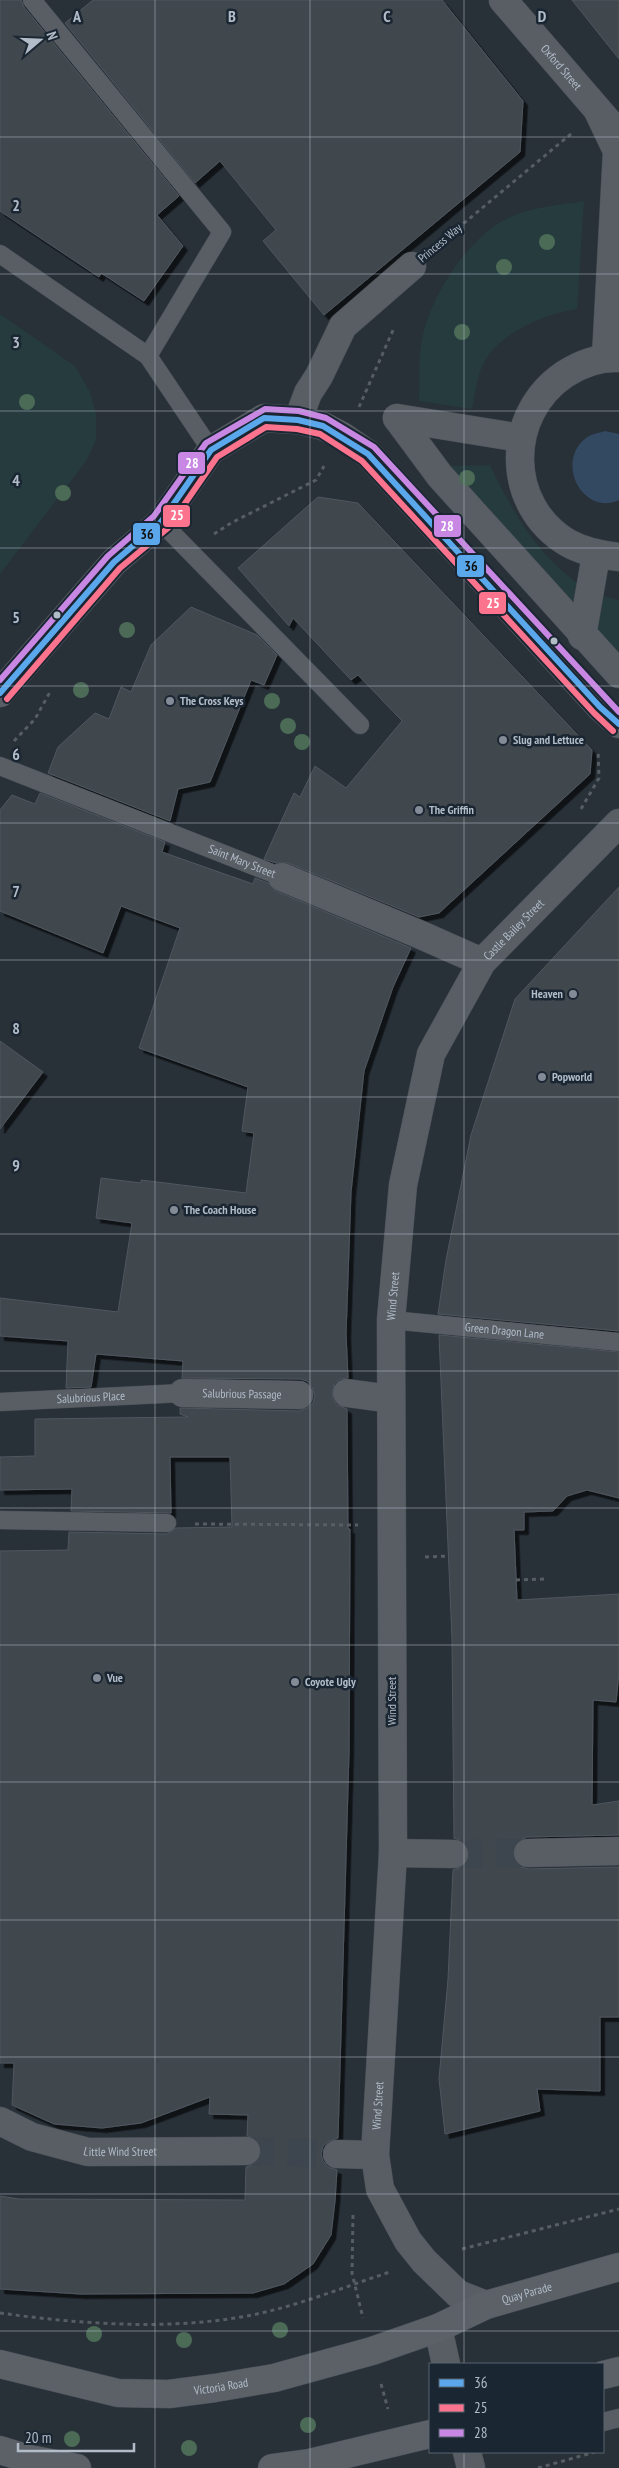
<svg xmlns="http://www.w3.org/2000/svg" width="619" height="2468" font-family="'PT Sans Narrow',sans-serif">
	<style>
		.green { fill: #253b3e }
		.water { fill: #334962 }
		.building { fill: #40464e; stroke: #50575f; filter: url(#shadow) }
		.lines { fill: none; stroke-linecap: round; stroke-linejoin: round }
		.pedestrian-tunnel { stroke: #3d454e; stroke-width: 28; stroke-dasharray: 28 14; stroke-linecap: butt }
		.minor-tunnel { stroke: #3d454e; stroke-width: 28; stroke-dasharray: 28 14; stroke-linecap: butt }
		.service-casing { stroke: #474c52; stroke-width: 19 }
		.pedestrian-casing { stroke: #474c52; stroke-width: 29 }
		.minor-casing { stroke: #474c52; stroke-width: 29 }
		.tertiary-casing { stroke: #474c52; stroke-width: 29 }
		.primary-casing { stroke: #464c54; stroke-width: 29 }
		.path { stroke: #565d63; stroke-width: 3; stroke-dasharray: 4 4; stroke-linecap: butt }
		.service { stroke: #595e65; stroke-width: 18 }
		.pedestrian { stroke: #595e65; stroke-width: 28 }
		.minor { stroke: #595e65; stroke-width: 28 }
		.tertiary { stroke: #595e65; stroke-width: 28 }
		.primary { stroke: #5b6167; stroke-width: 28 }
		.bus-1-casing { stroke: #1b2633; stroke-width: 10 }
		.bus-2-casing { stroke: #1b2633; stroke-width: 10 }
		.bus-3-casing { stroke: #1b2633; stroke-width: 10 }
		.bus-1 { stroke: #5aa8eb; stroke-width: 6 }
		.bus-2 { stroke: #fc738d; stroke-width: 6 }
		.bus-3 { stroke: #c787e3; stroke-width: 6 }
		.tree { fill: #4b6b57 }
		.grid { fill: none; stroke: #b2bcc9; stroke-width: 1; stroke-opacity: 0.55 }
		.bus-dot { fill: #b2bcc9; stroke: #1b2633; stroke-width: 2 }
		.poi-dot { fill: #828b96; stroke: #1b2633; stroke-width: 2 }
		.labels { text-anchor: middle; stroke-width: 5; stroke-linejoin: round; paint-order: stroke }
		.street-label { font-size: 12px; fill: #b2bcc9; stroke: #1b2633 }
		.poi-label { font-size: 12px; font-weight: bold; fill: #b2bcc9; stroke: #1b2633; text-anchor: start }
		.grid-label { font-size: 16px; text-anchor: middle; font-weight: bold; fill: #b2bcc9; stroke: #1b2633; stroke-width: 5; stroke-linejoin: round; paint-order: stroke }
		.line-badge { stroke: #1b2633; stroke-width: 2 }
		.badge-label { font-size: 14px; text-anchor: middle; font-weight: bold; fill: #fff }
		.pale-badge-label { font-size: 14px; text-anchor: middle; font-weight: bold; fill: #111 }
	</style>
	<defs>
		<filter id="shadow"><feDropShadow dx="4.5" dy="4.5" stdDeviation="0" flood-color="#0009"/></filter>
	</defs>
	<rect width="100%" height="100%" fill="#283038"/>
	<g class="green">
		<path d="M584 201 577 309C544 314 496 334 482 367 476 380 475 396 472 409L419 401C420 381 418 360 422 340 429 298 468 238 506 219 530 207 558 205 584 201Z"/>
		<polygon points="0,314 75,366 90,392 96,414 96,440 87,460 0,574"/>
		<path d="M490 465C513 512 537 556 582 586L577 621 438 466Z"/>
		<polygon points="599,595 619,600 619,660 594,637"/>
	</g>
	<path class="water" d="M605 431 619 434V500C584 517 554 463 586 438 591 434 599 433 605 431Z"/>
	<g class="building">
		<polygon points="0,0 21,0 24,7 179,196 157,215 183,246 144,301 101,273 99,277 0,211"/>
		<polygon points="93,0 442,0 523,101 520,152 324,315 263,241 276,230 220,161 195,183 65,23"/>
		<polygon points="572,0 619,0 619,59"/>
		<polygon points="318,497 358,503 592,750 590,774 439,913 419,917 288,863 276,863 264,859 294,793 300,797 315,766 346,788 402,721 358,675 351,680 293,618 289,626 238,568"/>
		<polygon points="191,607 257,635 277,655 264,685 251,680 210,782 178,789 170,821 48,773 58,747 95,713 109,719 121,687 131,692 151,645"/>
		<polygon points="40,793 165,842 162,852 253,884 255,878 268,883 276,891 411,948 393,987 364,1071 351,1192 346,1334 348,1378 341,1379 335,1383 332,1391 333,1399 337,1405 347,1409 348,1529 350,1529 349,1752 338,2138 329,2141 323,2146 321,2154 323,2161 328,2167 337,2170 335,2201 331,2235 313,2264 284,2284 253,2293 81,2294 0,2289 0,2196 19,2199 245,2200 246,2167 254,2164 259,2159 262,2151 259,2143 254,2138 247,2136 248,2115 209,2114 210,2097 141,2123 102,2128 54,2124 12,2105 14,2063 0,2063 0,1551 68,1550 69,1532 167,1534 176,1528 232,1527 230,1457 170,1457 171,1513 71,1511 72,1489 0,1490 0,1457 35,1456 35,1419 188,1417 180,1414 180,1408 299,1411 307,1408 313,1403 315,1396 312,1387 307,1381 300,1379 182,1378 183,1361 96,1354 91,1387 66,1388 68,1341 0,1336 0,1298 118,1312 132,1223 96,1218 101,1178 141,1183 141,1180 246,1193 254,1133 242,1131 248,1087 139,1048 180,928 121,906 103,953 0,911 0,810 12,795 35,804"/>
		<polygon points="619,887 619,1331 438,1314 446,1260 471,1135 515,999"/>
		<polygon points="0,1041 43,1072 0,1129"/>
		<polygon points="439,1335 619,1352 619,1498 587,1490 567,1496 553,1511 524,1512 524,1530 514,1530 517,1600 619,1594 619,1672 616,1702 593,1700 592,1805 619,1801 619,1835 527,1837 520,1840 515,1845 512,1853 515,1861 521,1867 528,1869 619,1867 619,2017 600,2017 600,2091 537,2089 540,2111 445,2134 439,2079 448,1979 453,1870 462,1867 468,1862 470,1854 468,1847 462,1841 454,1838 452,1639"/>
	</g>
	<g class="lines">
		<polyline class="pedestrian-tunnel" points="454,1854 528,1853"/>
		<polyline class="minor-tunnel" points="246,2151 337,2154"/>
		<defs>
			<g id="service">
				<polyline points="32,0 222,232 148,356"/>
				<polyline points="0,254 148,356 211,450"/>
				<polyline points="161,522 360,725"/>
				<path id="s1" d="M0 766 282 877"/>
				<path id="s2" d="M391 1320 619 1342"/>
				<path id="s3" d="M0 1402 183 1393"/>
				<polyline points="0,1520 167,1523"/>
				<polyline points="603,2422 619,2418"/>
			</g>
			<g id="pedestrian">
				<path id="s4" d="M503 0 610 124"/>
				<polyline points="598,111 617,151 606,357"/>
				<path d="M619 358C599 357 582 363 565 374 505 414 504 505 568 543 584 552 601 555 619 557"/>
				<polyline points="397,418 440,476 619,674"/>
				<polyline points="397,418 521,438"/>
				<polyline points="298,420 308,393 319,376 343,326 412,266"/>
				<polyline points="582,636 596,555"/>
				<polyline points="282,877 421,935 482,962"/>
				<path id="s5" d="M183 1393 299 1395"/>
				<polyline points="347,1393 391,1399"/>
				<polyline points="393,1853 454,1854"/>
				<polyline points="528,1853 619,1851"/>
				<path id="s6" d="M486 2305 458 2294 424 2261 408 2241 380 2189 375 2155 393 1853 391 1320 403 1185 431 1054 482 962 619 823"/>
			</g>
			<g id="minor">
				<path id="s7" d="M0 2121 32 2137 88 2152 246 2151"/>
				<polyline points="337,2154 375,2155"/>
				<polyline points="438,2328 446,2364"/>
				<polyline points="467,2452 471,2468"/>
			</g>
			<polyline id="tertiary" points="0,693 114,562 161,522 211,450 264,418 298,420 323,426 342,436 368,454 600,707 619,724"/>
			<g id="primary">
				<path id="s8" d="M0 2364 118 2393 169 2394 215 2388 274 2378 372 2351 438 2328 486 2305 619 2267"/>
				<polyline points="603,2375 619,2371"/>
				<polyline points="0,2450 29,2459 77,2468"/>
				<polyline points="272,2468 309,2463 430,2434"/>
			</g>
		</defs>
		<use href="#service" class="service-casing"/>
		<use href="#pedestrian" class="pedestrian-casing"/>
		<use href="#minor" class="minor-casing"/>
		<use href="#tertiary" class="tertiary-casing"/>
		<use href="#primary" class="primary-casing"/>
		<g class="path">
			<polyline points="439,244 572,133"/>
			<polyline points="359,407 394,328"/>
			<polyline points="214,534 231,523 316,480 324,466"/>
			<polyline points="14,741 35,719 50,692"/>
			<polyline points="581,809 599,778 598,750"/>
			<polyline points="195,1524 358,1525"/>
			<polyline points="425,1557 449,1556"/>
			<polyline points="516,1580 546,1579"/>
			<polyline points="353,2215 352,2273 363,2318"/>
			<polyline points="462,2249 619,2209"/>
			<path d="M0 2313C86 2325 185 2332 270 2311 310 2301 350 2285 390 2272"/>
			<polyline points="381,2384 388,2409"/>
			<polyline points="538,2468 595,2452"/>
		</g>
		<use href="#service" class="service"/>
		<use href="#pedestrian" class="pedestrian"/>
		<use href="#minor" class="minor"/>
		<use href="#tertiary" class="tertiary"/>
		<use href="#primary" class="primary"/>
		<defs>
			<polyline id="bus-1" points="0,693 114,562 161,522 211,450 264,418 298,420 323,426 368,454 600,707 619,724"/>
			<polyline id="bus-2" points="7,699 120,568 168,528 217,457 266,427 297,429 320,434 362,461 594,713 613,731"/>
			<polyline id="bus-3" points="0,680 108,556 154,516 206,443 265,409 299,411 326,418 374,447 619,712"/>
		</defs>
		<use href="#bus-1" class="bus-1-casing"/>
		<use href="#bus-2" class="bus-2-casing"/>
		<use href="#bus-3" class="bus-3-casing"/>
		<use href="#bus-1" class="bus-1"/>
		<use href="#bus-2" class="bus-2"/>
		<use href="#bus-3" class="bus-3"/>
	</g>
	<g class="tree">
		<circle cx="547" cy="242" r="8"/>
		<circle cx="504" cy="267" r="8"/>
		<circle cx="462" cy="332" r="8"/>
		<circle cx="27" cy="402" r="8"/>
		<circle cx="467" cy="478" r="8"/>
		<circle cx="63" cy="493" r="8"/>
		<circle cx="127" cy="630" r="8"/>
		<circle cx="81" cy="690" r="8"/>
		<circle cx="272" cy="701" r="8"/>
		<circle cx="288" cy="726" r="8"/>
		<circle cx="302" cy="742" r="8"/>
		<circle cx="280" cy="2330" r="8"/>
		<circle cx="94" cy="2334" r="8"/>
		<circle cx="184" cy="2340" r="8"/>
		<circle cx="308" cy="2425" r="8"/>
		<circle cx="72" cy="2439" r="8"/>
		<circle cx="189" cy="2448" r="8"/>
	</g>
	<path class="grid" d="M155 0V2468M310 0V2468M464 0V2364M0 137H619M0 274H619M0 411H619M0 548H619M0 686H619M0 823H619M0 960H619M0 1097H619M0 1234H619M0 1371H619M0 1508H619M0 1645H619M0 1782H619M0 1920H619M0 2057H619M0 2194H619M0 2331H619M464 2452V2468"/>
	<g class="bus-dot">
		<circle cx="57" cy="615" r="4.5"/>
		<circle cx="554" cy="641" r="4.5"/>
	</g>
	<g class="poi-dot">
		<circle cx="170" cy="701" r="5"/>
		<circle cx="503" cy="740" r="5"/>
		<circle cx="419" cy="810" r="5"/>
		<circle cx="573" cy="994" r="5"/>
		<circle cx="542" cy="1077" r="5"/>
		<circle cx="174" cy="1210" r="5"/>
		<circle cx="97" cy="1678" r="5"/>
		<circle cx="295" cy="1682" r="5"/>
	</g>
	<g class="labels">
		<g class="street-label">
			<text dy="4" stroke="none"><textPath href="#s4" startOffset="89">Oxford Street</textPath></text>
			<text transform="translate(440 243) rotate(-40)" y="4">Princess Way</text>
			<text dy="4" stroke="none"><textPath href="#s1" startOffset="260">Saint Mary Street</textPath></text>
			<text dy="4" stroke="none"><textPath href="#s6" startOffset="1452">Castle Bailey Street</textPath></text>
			<text dy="4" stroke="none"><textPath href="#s6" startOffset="1056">Wind Street</textPath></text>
			<text dy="4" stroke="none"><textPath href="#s2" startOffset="114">Green Dragon Lane</textPath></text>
			<text dy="4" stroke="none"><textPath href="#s5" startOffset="59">Salubrious Passage</textPath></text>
			<text dy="4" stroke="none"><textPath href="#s3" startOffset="91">Salubrious Place</textPath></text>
			<text transform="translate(392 1701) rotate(-90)" y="4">Wind Street</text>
			<text dy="4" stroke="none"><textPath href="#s6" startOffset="246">Wind Street</textPath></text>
			<text dy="4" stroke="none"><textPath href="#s7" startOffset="126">Little Wind Street</textPath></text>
			<text dy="4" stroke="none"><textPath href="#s8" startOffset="546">Quay Parade</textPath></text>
			<text dy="4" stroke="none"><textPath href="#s8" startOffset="225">Victoria Road</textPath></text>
		</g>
		<g class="poi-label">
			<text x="180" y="705">The Cross Keys</text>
			<text x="513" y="744">Slug and Lettuce</text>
			<text x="429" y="814">The Griffin</text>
			<text x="563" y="998" text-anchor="end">Heaven</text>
			<text x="552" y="1081">Popworld</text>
			<text x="184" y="1214">The Coach House</text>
			<text x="107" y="1682">Vue</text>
			<text x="305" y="1686">Coyote Ugly</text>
		</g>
	</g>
	<g class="grid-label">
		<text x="77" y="22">A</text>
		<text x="232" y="22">B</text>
		<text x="387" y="22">C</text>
		<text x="542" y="22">D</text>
		<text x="16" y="211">2</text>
		<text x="16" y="348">3</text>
		<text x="16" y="486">4</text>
		<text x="16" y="623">5</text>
		<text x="16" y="760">6</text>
		<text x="16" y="897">7</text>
		<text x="16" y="1034">8</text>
		<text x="16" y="1171">9</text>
	</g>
	<g class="line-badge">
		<rect x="177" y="451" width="29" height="24" rx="5" fill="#c787e3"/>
		<rect x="162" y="504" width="29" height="24" rx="5" fill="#fc738d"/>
		<rect x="433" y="514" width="29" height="24" rx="5" fill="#c787e3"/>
		<rect x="132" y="522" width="29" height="24" rx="5" fill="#5aa8eb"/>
		<rect x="456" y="554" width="29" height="24" rx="5" fill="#5aa8eb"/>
		<rect x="478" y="591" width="29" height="24" rx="5" fill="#fc738d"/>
	</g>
	<g class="badge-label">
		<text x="192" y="468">28</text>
		<text x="177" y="520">25</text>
		<text x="447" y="531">28</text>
		<text x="493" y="608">25</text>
	</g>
	<g class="pale-badge-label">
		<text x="147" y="539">36</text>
		<text x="471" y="571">36</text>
	</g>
	<rect x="429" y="2363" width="175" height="90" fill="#1b2633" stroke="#57626f"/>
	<rect x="439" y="2379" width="25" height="8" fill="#5aa8eb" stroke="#57626f"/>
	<text x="474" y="2388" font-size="15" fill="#b2bcc9">36</text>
	<rect x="439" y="2404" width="25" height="8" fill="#fc738d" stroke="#57626f"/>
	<text x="474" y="2413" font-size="15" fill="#b2bcc9">25</text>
	<rect x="439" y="2429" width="25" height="8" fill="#c787e3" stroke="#57626f"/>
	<text x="474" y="2438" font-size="15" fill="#b2bcc9">28</text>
	<g transform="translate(40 40) rotate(71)" stroke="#1b2633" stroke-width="4" paint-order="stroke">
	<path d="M0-4L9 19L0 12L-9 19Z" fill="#b2bcc9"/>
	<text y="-8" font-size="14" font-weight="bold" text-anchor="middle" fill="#b2bcc9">N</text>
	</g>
	<path d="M18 2443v8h116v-8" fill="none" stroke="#b2bcc9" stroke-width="2.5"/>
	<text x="25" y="2443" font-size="15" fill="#b2bcc9" stroke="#1b2633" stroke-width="4" paint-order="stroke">20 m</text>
</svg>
